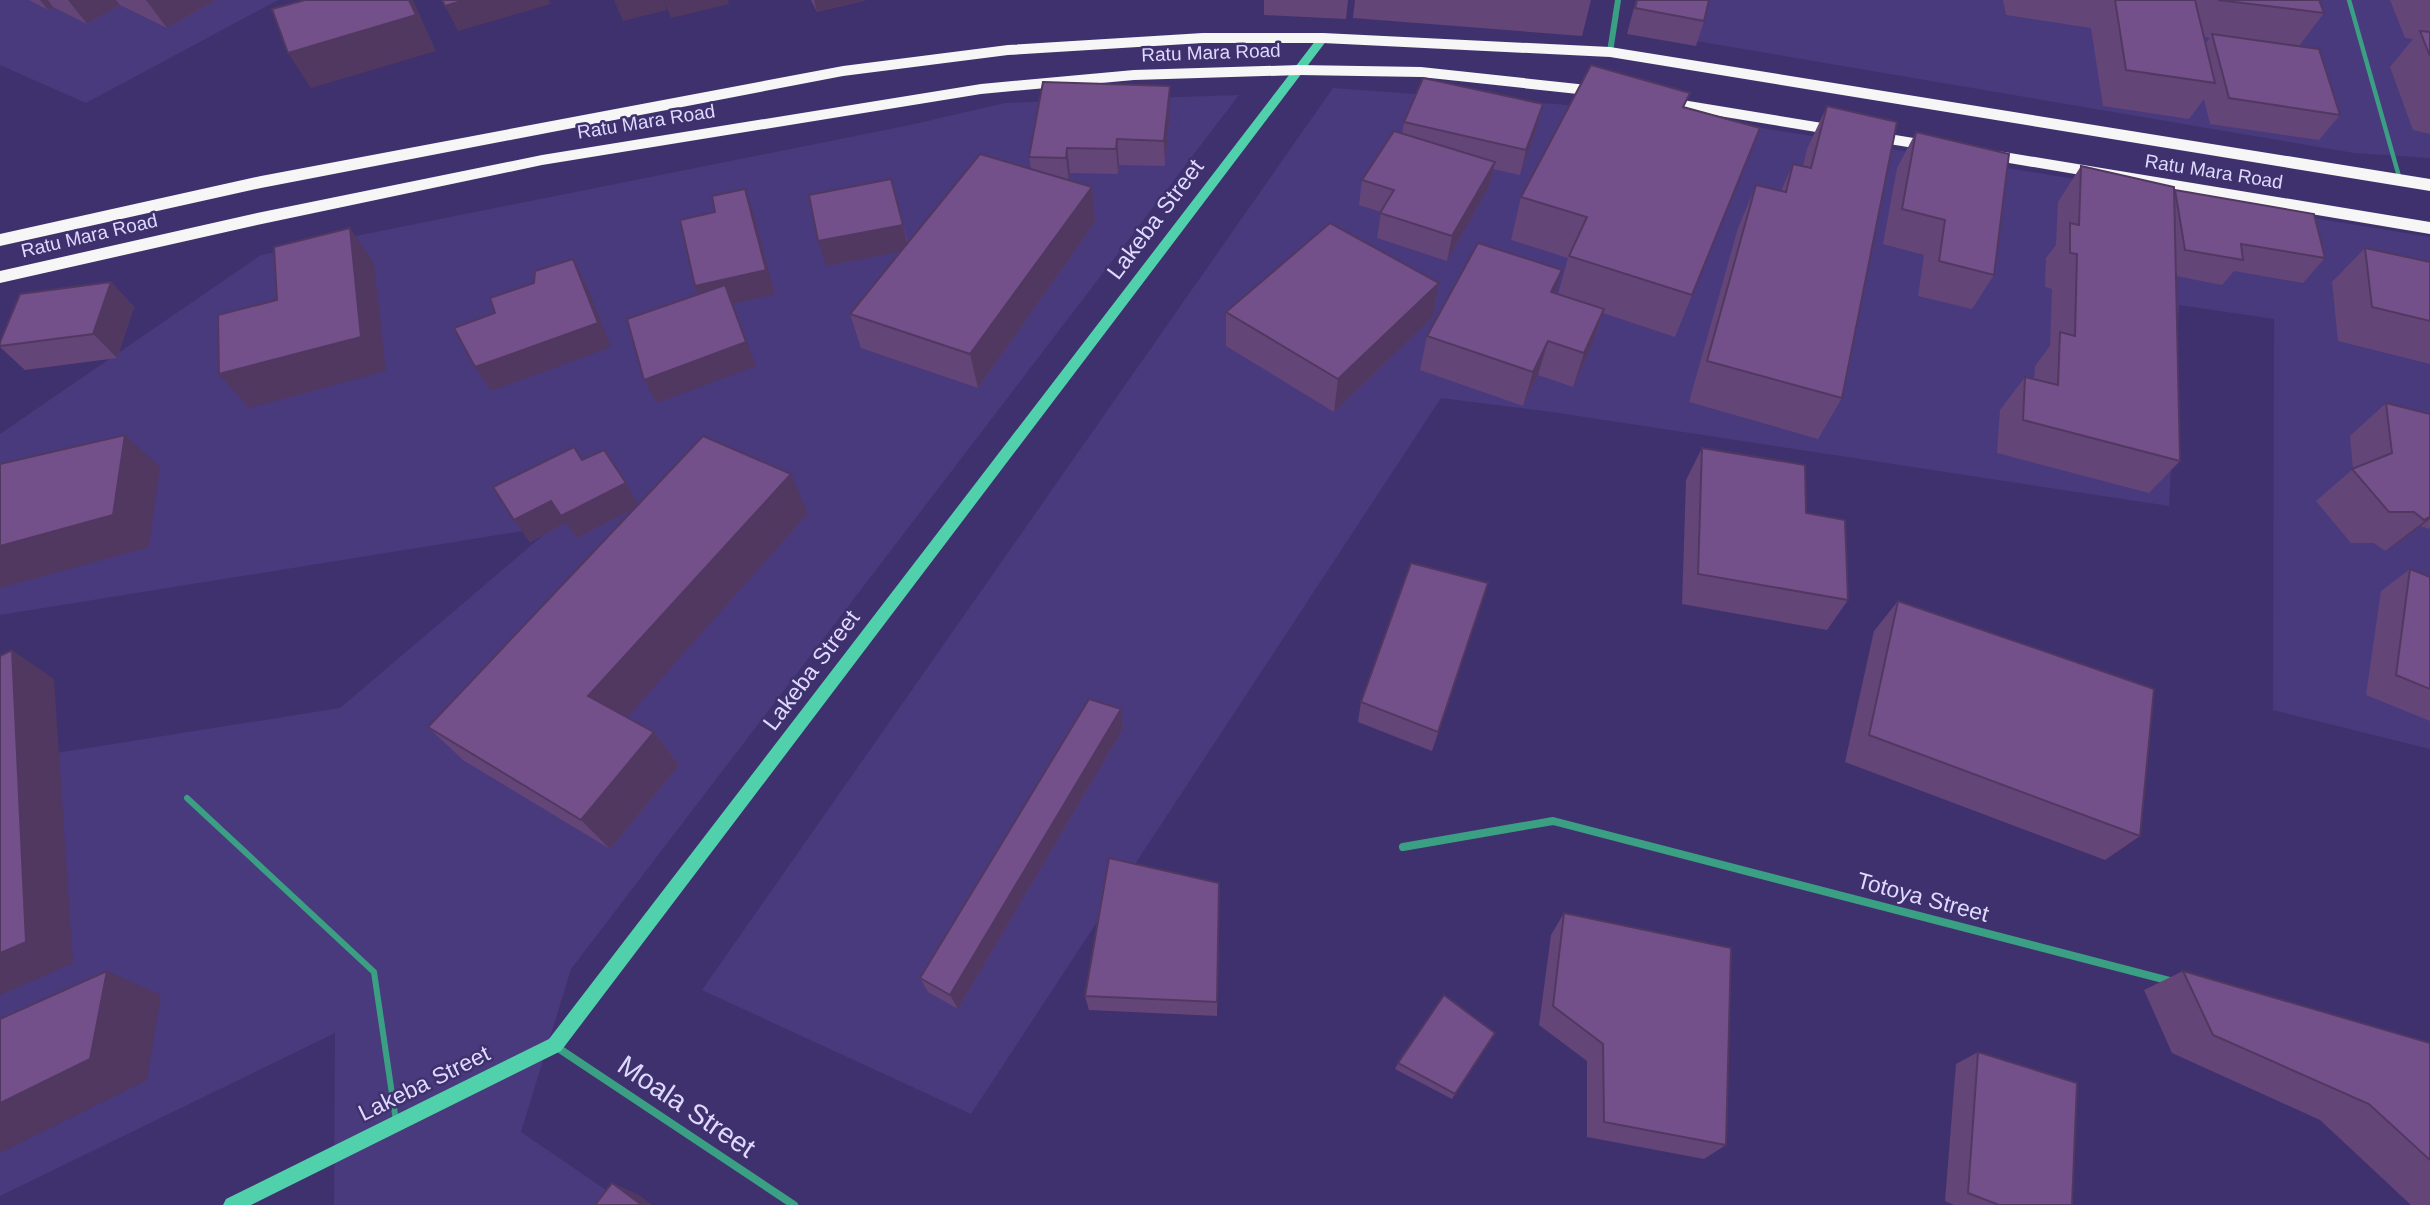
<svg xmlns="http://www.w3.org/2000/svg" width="2430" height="1205" font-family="Helvetica,sans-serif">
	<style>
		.built { fill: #493a7d }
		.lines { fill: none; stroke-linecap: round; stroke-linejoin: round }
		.lane-far1 { stroke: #3b9f83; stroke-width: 4.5 }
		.lane { stroke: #3b9f83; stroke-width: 6 }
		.street-far1 { stroke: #3b9f83; stroke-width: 6 }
		.street { stroke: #3b9f83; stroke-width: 8 }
		.secondary { fill: #51d0ac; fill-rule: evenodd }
		.highway { fill: #f6f6f6; fill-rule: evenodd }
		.wall { fill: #644578; fill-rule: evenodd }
		.shaded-wall { fill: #513861 }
		.building { fill: #74508b; stroke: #513861; stroke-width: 2 }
		.labels { text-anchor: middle; stroke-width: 5; stroke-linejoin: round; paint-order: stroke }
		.far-street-label { font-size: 19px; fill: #dedafe; stroke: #3f316d }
		.street-label { font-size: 23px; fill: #dedafe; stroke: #3f316d }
		.near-street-label { font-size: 28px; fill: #dedafe; stroke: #3f316d }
	</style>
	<rect width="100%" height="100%" fill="#3f316d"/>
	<g class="built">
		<polygon points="0,0 278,0 86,103 0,65"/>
		<polygon points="1653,0 2430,0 2430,158 2354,153 1649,33"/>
		<polygon points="1333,88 1664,112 2430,237 2430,749 2273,710 2274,319 2179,305 2169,506 1552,412 1441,398 971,1114 702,990"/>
		<polygon points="1239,95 571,969 521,1132 628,1205 334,1205 335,1033 0,1196 0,762 340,708 554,526 0,615 0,434 261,255 910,125 1005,103"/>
	</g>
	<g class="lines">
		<polyline class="lane-far1" points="2349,0 2400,180"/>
		<polyline class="lane" points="187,798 374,972 396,1121"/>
		<polyline class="street-far1" points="1610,52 1618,0"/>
		<g class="street">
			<polyline points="1403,847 1553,821 2174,982"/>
			<polyline points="555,1046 794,1205"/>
		</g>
		<polygon class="secondary" points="1323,35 1328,38 1327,40 561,1051 251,1205 223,1205 226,1199 549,1039 1319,36"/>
		<g class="highway">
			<polygon points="1203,33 1323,33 1610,47 2430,179 2430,191 1610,57 1323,43 1203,43 1008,55 843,76 261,188 0,246 0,234 261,176 843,66 1008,45"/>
			<polygon points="1299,65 1421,67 1606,87 1614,92 1606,97 1421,77 1299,75 1134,80 981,94 542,165 257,225 0,283 0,271 257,213 542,155 981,84 1134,70"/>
			<polygon points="1658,96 1938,142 1946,147 1938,152 1652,105 1650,101 1652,97"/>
			<polygon points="1980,148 2430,222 2430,234 1974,157 1972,153 1974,149"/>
		</g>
	</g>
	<g class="wall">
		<polygon points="29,0 216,0 167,28 120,5 87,24 53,7 48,10"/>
		<polygon points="811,0 866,0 817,12"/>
		<polygon points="1264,0 1348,0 1346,19 1264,15"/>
		<polygon points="1355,0 1591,0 1582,36 1353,18"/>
		<polygon points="1636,0 1709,0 1704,21 1696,46 1627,34"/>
		<path d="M2003 0H2319L2324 13 2299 46 2340 115 2319 140 2210 124 2204 99 2189 119 2103 106 2091 28 2006 15ZM2204 37 2210 38 2206 43Z"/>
		<polygon points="2390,0 2430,0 2430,134 2413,130 2390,67 2413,39 2405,38"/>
		<polygon points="1170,86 1170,111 1165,166 1119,165 1118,174 1070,173 1069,180 1092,187 1095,222 978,388 861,348 850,314 901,251 826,266 891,179 908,243 1031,169 1029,157"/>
		<polygon points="1543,104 1536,130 1520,175 1493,169 1489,187 1447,261 1377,238 1381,212 1359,205 1362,180 1402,134 1404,122"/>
		<polygon points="1827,106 1842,398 1818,439 1689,402 1738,228 1756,185 1781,191 1793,164 1803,166 1807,149"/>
		<polygon points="1685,107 1760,128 1675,337 1603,313 1593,343 1573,387 1538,375 1523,406 1420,370 1427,336 1562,270 1555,293 1558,294 1568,258 1511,240 1521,197"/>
		<polygon points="1916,132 1994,275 1972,309 1918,296 1924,255 1883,244 1897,168"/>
		<polygon points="2081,166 2174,192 2175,190 2325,258 2303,283 2234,271 2222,285 2176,276 2180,461 2149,493 1997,453 2000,410 2025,377 2034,379 2035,366 2050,346 2052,289 2045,287 2046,258 2056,245 2058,202"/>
		<polygon points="2365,248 2430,262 2430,364 2338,341 2332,282"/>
		<polygon points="111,282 134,307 117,358 25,370 0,347 0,342"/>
		<polygon points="1439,283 1433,317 1334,412 1226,346 1226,312"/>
		<polygon points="2386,403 2430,414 2430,529 2420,526 2399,543 2385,551 2374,543 2351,543 2316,501 2353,469 2350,436"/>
		<polygon points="1702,448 1806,513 1848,600 1827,630 1682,604 1686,480"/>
		<polygon points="582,460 639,504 808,513 627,717 654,732 679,765 610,849 463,760 428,727 635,508 577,538 566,523 530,542 514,520"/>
		<polygon points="2410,569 2430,577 2430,721 2366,695 2381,591"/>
		<polygon points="1488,583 1432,751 1358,722 1361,702"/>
		<polygon points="1898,601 2140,836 2105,860 1845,762 1874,631"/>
		<polygon points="1121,709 1123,729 958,1009 928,992 920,978"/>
		<polygon points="1219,883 1217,1016 1089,1010 1085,996"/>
		<polygon points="1564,913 1726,1145 1704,1159 1587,1137 1587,1061 1539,1025 1551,935"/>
		<polygon points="2183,971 2430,1043 2430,1205 2411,1205 2320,1120 2172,1053 2144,990"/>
		<polygon points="1495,1033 1452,1099 1395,1069 1398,1063"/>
		<polygon points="1978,1052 2072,1205 1954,1205 1945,1201 1956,1064"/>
	</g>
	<g class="shaded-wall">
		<polygon points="40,0 48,0 53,7 48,10"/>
		<polygon points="68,0 116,0 120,5 87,24"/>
		<polygon points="146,0 216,0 167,28"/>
		<polygon points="409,0 413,0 436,51 311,88 288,53"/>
		<polygon points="465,0 549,0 551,4 458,31 445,6"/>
		<polygon points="614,0 664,0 667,10 623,21"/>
		<polygon points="664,0 728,0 729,4 671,18"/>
		<polygon points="814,0 866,0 817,12"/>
		<polygon points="1170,86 1170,111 1165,166 1164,141"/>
		<polygon points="1543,104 1536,130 1520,175 1526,150"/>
		<polygon points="1117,139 1119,165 1118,174 1116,149"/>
		<polygon points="1067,148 1070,173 1069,183 1066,158"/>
		<polygon points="1495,162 1489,187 1447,261 1452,236"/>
		<polygon points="1092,187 1095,222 978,388 970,354"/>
		<polygon points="745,189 754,214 775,294 733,304 756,366 657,403 644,380 705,311 695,286"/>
		<polygon points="903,225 909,250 826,266 818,241"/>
		<polygon points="350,228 374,263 386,371 249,408 219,374"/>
		<polygon points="573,259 586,284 611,347 491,391 475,367"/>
		<polygon points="1562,270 1552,304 1551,292"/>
		<polygon points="111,282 134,307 117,358 93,334"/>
		<polygon points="1439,283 1433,317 1334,412 1338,379"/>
		<polygon points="1604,309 1593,343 1573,387 1584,353"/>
		<polygon points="1548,341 1538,375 1523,406 1533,372"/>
		<polygon points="125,435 160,467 149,547 0,588 0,546"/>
		<polygon points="791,474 808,513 616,730 588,696"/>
		<polygon points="626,483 639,506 577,538 566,523 530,542 514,520 551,501"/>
		<polygon points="2430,517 2430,519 2399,543 2385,551"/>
		<polygon points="12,650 54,679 73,963 0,995 0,953"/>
		<polygon points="1121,709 1123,729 958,1009 950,995"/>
		<polygon points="654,732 679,765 610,849 581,820"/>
		<polygon points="107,971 161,995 147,1080 0,1153 0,1103"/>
		<polygon points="612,1183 639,1195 652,1205 642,1205"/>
	</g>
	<g class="building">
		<polygon points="305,0 409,0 416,15 288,53 272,9"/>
		<polygon points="442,0 465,0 445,6"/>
		<polygon points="1637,0 1709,0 1704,21 1635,8"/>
		<polygon points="2115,0 2195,0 2215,83 2126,70"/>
		<polygon points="2218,0 2319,0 2324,13"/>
		<polygon points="2420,31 2430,32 2430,56"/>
		<polygon points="2212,34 2319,49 2340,115 2229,98"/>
		<polygon points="1591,65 1690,93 1683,107 1760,128 1692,295 1569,256 1587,217 1521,197"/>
		<polygon points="1423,78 1543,104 1526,150 1404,122"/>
		<polygon points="1043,82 1170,86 1164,141 1117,139 1116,149 1067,148 1066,158 1029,157"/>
		<polygon points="1827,106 1897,122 1842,398 1707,361 1756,185 1786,192 1793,164 1811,168"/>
		<polygon points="1394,131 1495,162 1452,236 1380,213 1394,190 1362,180"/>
		<polygon points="1916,132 2009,154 1994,275 1939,261 1945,220 1902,209"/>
		<polygon points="980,154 1092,187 970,354 850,314"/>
		<polygon points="2081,166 2174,187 2180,461 2023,420 2025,377 2058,385 2060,332 2075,336 2077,254 2070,253 2070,223 2079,225"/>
		<polygon points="891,179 903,225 818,241 809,195"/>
		<polygon points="745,189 766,270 695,286 680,220 715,212 712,196"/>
		<polygon points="2175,190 2314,214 2325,258 2241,244 2243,260 2185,250"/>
		<polygon points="1330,223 1439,283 1338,379 1226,312"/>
		<polygon points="350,228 361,337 219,374 218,315 277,300 274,247"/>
		<polygon points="1478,243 1562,270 1551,292 1604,309 1584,353 1548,341 1533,372 1427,336"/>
		<polygon points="2365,248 2430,262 2430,321 2372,307"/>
		<polygon points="573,259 598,323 475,367 454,328 495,313 490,298 534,283 535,271"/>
		<polygon points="111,282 93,334 0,346 0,342 20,294"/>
		<polygon points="725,285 746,342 644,380 627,319"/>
		<polygon points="2386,403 2430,414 2430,517 2424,520 2414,512 2389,512 2352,469 2392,453"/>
		<polygon points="125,435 113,515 0,546 0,464"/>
		<polygon points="703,436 791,474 588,696 654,732 581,820 428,727"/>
		<polygon points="574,447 582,460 604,450 626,483 561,516 551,501 514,520 493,487"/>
		<polygon points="1702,448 1805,465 1806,513 1845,520 1848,600 1698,574"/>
		<polygon points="1411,563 1488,583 1438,732 1361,702"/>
		<polygon points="2410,569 2430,577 2430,689 2396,675"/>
		<polygon points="1898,601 2154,689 2140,836 1869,735"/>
		<polygon points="12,650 26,942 0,953 0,656"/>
		<polygon points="1089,699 1121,709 950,995 920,978"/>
		<polygon points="1109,858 1219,883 1217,1002 1085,996"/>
		<polygon points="1564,913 1731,948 1726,1145 1604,1122 1603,1044 1553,1006"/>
		<polygon points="107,971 90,1059 0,1103 0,1019"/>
		<polygon points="2183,971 2430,1043 2430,1160 2369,1104 2213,1035"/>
		<polygon points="1444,995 1495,1033 1455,1094 1398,1063"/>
		<polygon points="1978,1052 2077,1083 2072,1205 1999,1205 1968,1193"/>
		<polygon points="612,1183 642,1205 595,1205"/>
	</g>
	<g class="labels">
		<g class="far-street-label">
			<text transform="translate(1211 52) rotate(-2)" y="7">Ratu Mara Road</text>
			<text transform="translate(646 121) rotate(-9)" y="7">Ratu Mara Road</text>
			<text transform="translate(2214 171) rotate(9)" y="7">Ratu Mara Road</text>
			<text transform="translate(89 235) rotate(-13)" y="7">Ratu Mara Road</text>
		</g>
		<g class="street-label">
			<text transform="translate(1155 219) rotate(-53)" y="8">Lakeba Street</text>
			<text transform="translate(811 670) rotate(-53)" y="8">Lakeba Street</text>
			<text transform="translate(1923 897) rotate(15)" y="8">Totoya Street</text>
			<text transform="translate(424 1083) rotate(-26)" y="8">Lakeba Street</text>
		</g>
		<g class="near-street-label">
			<text transform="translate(687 1106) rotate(34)" y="10">Moala Street</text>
		</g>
	</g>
</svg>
